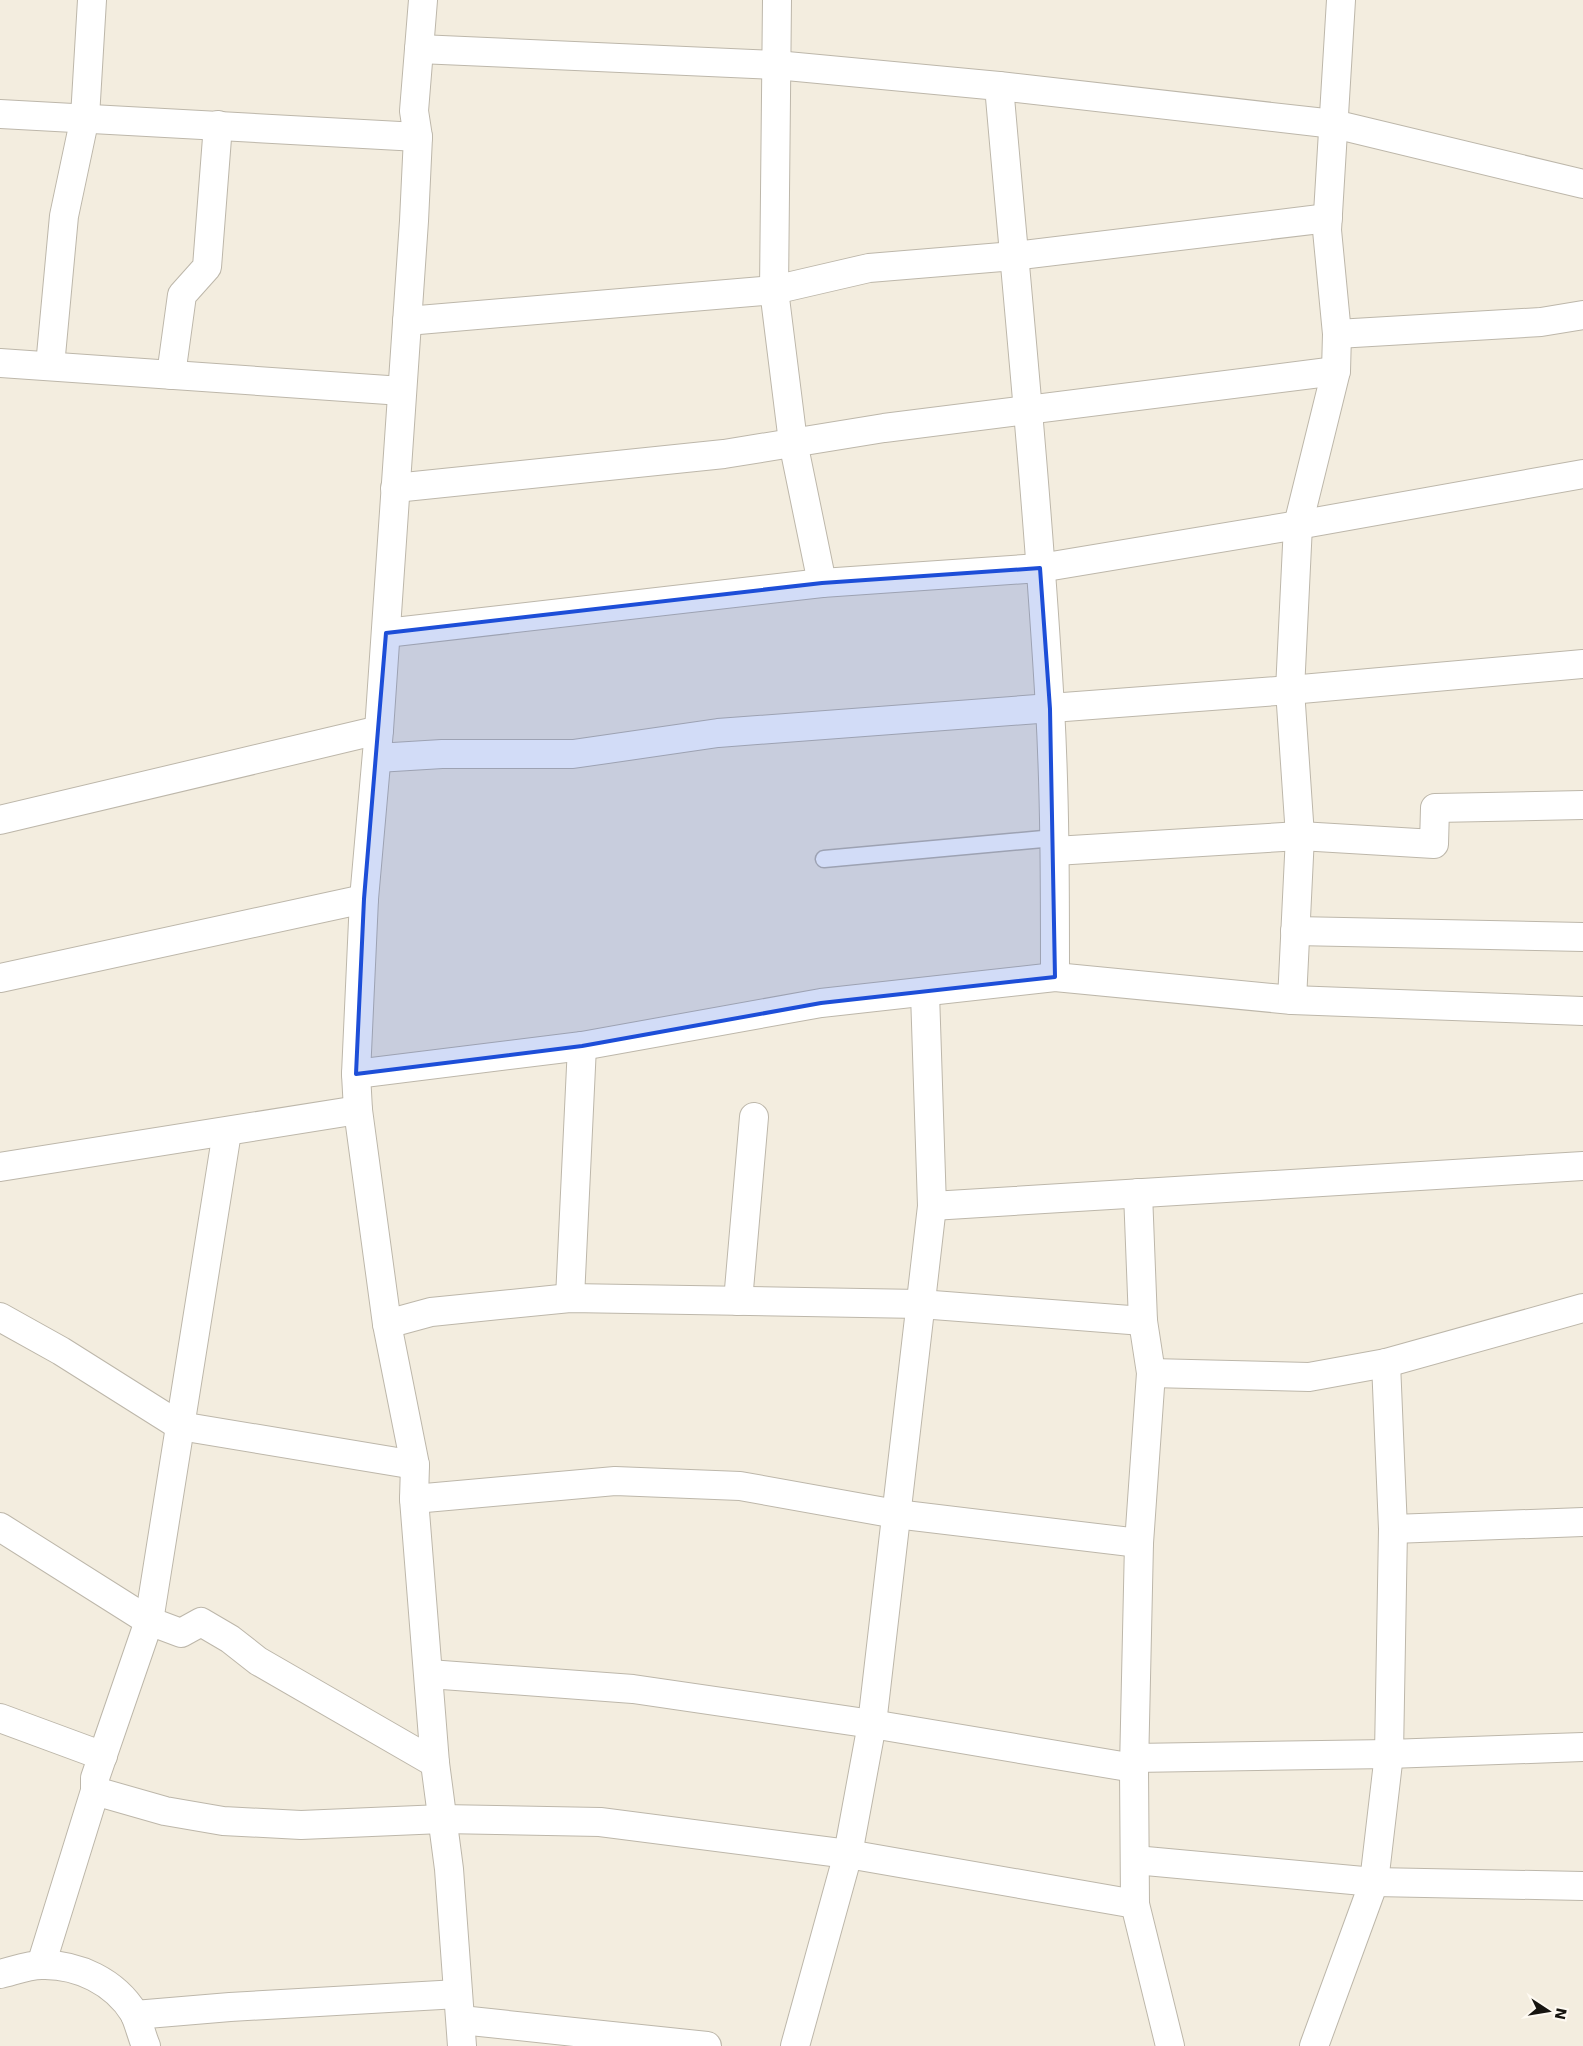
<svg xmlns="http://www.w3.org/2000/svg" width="1583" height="2046" font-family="'DejaVu Sans',sans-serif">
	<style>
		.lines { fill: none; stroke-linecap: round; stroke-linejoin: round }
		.service-casing { stroke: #bdb7aa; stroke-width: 19 }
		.minor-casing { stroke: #bdb7aa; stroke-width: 30 }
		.tertiary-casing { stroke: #bdb7aa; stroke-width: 30 }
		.secondary-casing { stroke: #bdb7aa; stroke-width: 30 }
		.service { stroke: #fff; stroke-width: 16 }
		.minor { stroke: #fff; stroke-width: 28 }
		.tertiary { stroke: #fff; stroke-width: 28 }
		.secondary { stroke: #fff; stroke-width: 28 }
		.marked { fill: #1d4ed8; fill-opacity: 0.2; stroke: #1d4ed8; stroke-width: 4; stroke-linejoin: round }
	</style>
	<rect width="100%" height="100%" fill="#f3eddf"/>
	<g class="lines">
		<defs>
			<polyline id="service" points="824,859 1054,838"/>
			<g id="minor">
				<polyline points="777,0 774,290 793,442 822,583"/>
				<path d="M419 49 776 65 999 86C1017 293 1038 500 1050 708 1055 797 1055 887 1055 977"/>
				<polyline points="999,86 1334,124 1583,184"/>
				<polyline points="0,114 418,137"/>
				<polyline points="407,321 774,290 869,268 1014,256 1328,218"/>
				<polyline points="1337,334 1541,322 1583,315"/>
				<polyline points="0,363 402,391"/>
				<polyline points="50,366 64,216 85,117 92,0"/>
				<polyline points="171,375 182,295 207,267 218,125"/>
				<polyline points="395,488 724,454 884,428 1336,371"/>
				<polyline points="386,633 822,583 1040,568 1298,525 1583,474"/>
				<polyline points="377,758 442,754 573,754 718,733 1290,690 1583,664"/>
				<polyline points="0,820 379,730"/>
				<polyline points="1055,851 1300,836 1434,844 1435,808 1583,805"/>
				<polyline points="1295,931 1583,937"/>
				<polyline points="0,978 364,899"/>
				<polyline points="1292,1000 1300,836 1290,690 1298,525 1336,371 1337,334 1327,230 1341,0"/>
				<polyline points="356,1074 582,1046 821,1003 1055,977 1292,1000 1583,1011"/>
				<polyline points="0,1167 358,1110"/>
				<polyline points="1138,1193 1143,1321 1151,1373 1139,1543 1134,1768 1135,1904 1170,2046"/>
				<polyline points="932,1206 1583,1166"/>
				<polyline points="570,1298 582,1046"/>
				<polyline points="738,1301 754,1117"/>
				<polyline points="0,1317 61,1351 180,1426 415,1465"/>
				<polyline points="387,1324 431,1312 570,1298 920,1304 1143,1321"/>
				<polyline points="1151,1373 1309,1377 1386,1363 1583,1308"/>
				<polyline points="414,1499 615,1481 740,1486 896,1514 1139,1543"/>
				<polyline points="0,1527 149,1621 181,1633 201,1622 230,1639 258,1661 435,1763"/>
				<polyline points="1393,1529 1583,1522"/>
				<polyline points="429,1674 633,1689 872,1724 1134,1768"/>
				<polyline points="0,1718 103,1756"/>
				<polyline points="1134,1758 1389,1754 1583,1747"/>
				<polyline points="95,1791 165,1811 223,1821 301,1825 442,1819 600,1822 848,1854 1135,1904"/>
				<polyline points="1135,1860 1374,1882 1583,1886"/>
				<polyline points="41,1965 95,1791 95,1778 149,1621 227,1132"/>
				<path d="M0 1974C13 1971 28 1965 42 1965 78 1964 115 1982 134 2013 138 2020 142 2037 146 2046"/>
				<polyline points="135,2015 230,2007 458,1994"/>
				<polyline points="795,2046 848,1854 872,1724 932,1206 925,993"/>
				<polyline points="1314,2046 1374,1882 1389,1754 1393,1529 1386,1363"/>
			</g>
			<polyline id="tertiary" points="461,2020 707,2046"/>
			<polyline id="secondary" points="423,0 414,111 418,137 414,221 379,730 364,899 356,1074 358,1110 387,1324 415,1465 414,1499 435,1763 449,1869 462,2046"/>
		</defs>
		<use href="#service" class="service-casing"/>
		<use href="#minor" class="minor-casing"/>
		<use href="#tertiary" class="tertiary-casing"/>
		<use href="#secondary" class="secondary-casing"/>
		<use href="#service" class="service"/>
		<use href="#minor" class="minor"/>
		<use href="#tertiary" class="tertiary"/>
		<use href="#secondary" class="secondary"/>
	</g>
	<path class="marked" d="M1040 568 1050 709 1055 977 821 1003 582 1046 356 1074 364 899 386 633 822 583Z"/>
	<g transform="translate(1548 2011) rotate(102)" stroke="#fefaf2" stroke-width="4" paint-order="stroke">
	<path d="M0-4L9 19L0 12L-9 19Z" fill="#171510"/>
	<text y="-8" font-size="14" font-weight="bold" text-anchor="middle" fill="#171510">N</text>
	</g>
</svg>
